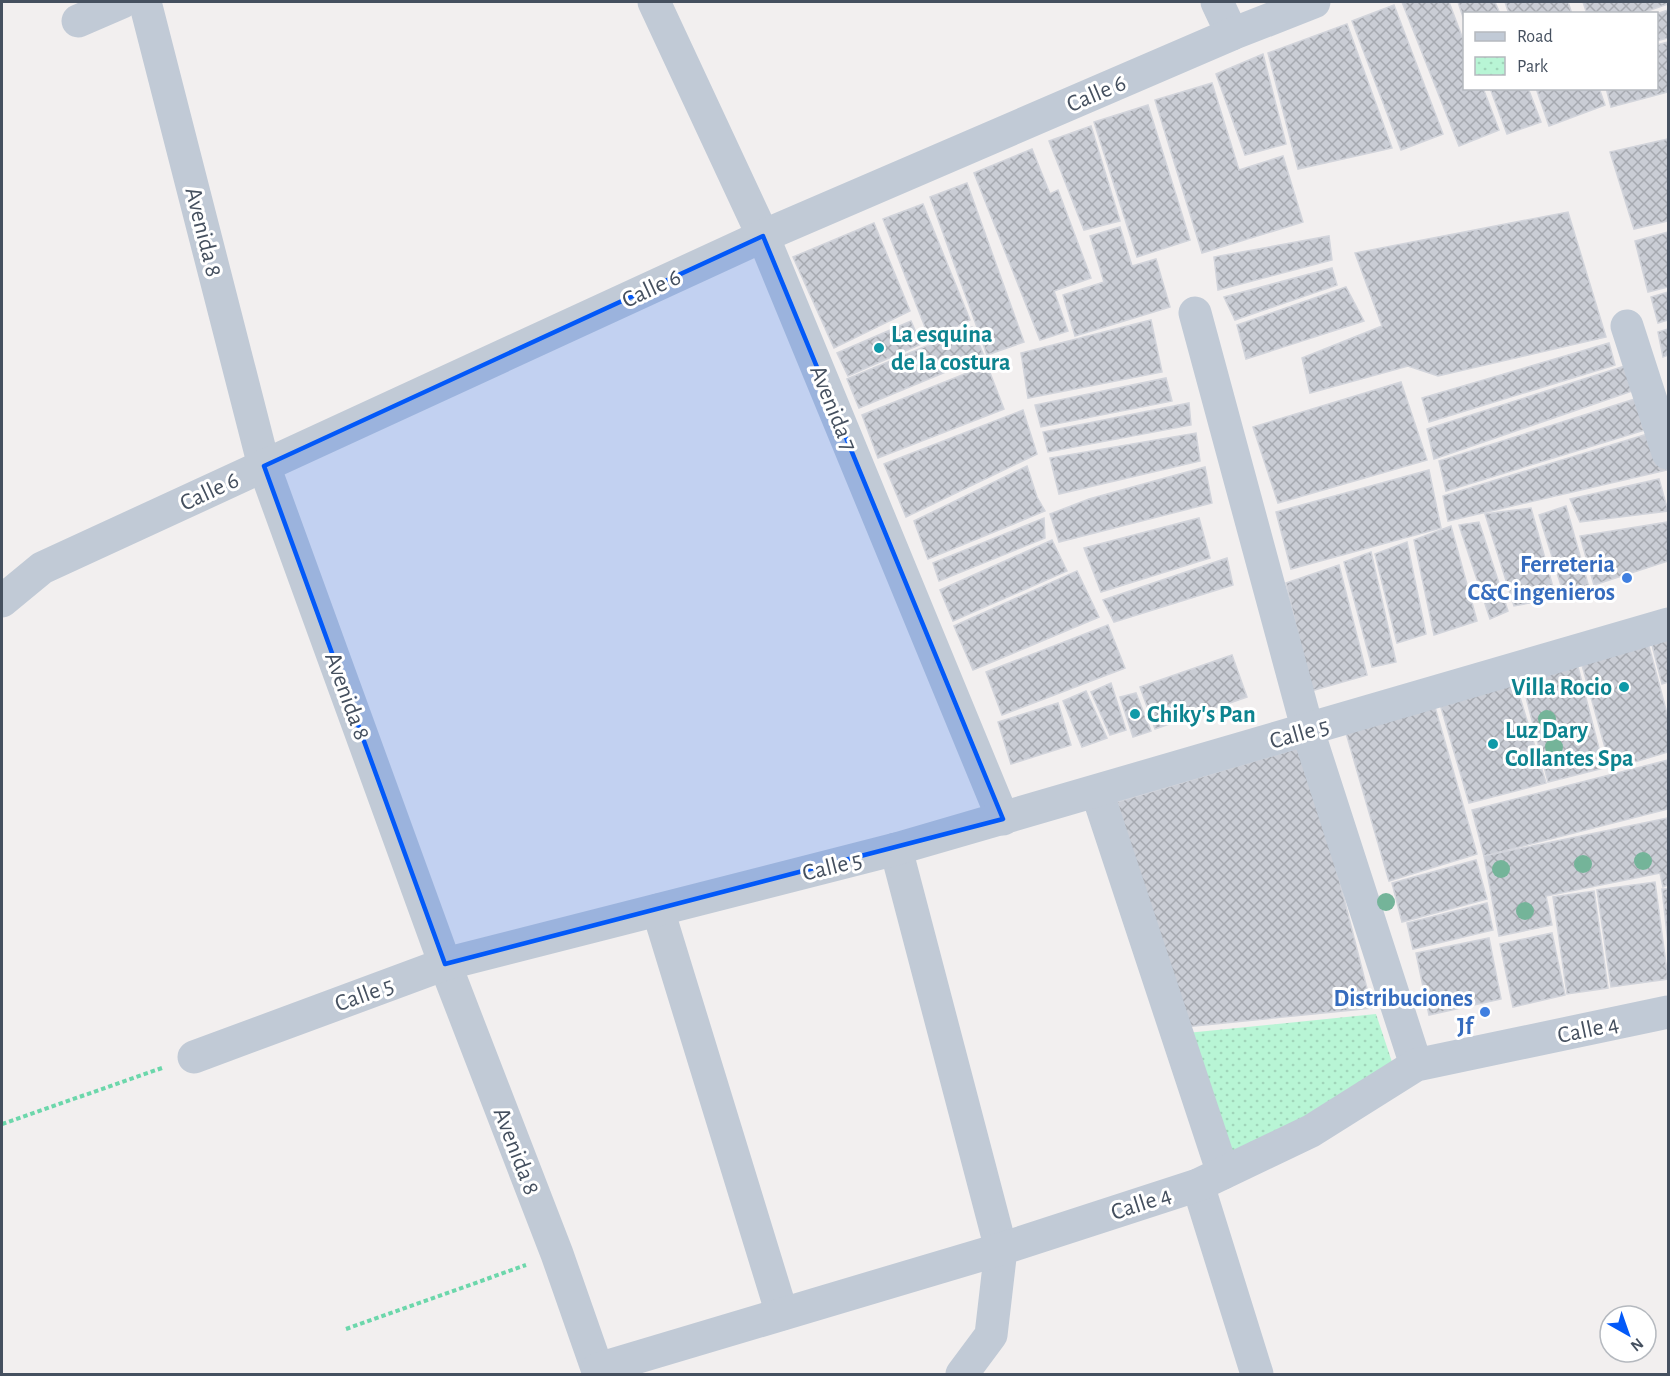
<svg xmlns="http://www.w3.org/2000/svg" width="1670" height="1376" font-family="'Alegreya Sans',sans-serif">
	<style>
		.park { fill: url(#park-dots) }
		.building { fill: url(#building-cross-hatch); stroke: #d2d4db; stroke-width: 1.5 }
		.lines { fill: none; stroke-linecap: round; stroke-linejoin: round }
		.path { stroke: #6cd7ab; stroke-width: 4; stroke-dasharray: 4.5 3; stroke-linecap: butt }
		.minor { stroke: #c1cad6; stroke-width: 33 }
		.tree { fill: #74b499 }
		.marked { fill: #0359f8; fill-opacity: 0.2; stroke: #0359f8; stroke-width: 4.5; stroke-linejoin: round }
		.culture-dot { fill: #0f9aa8; stroke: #fff; stroke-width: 2 }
		.shop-dot { fill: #3f7fe0; stroke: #fff; stroke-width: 2 }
		.labels { text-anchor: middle; stroke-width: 6; stroke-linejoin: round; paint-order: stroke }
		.street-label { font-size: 24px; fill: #45505f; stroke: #fff }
		.culture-label { font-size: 24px; font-weight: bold; fill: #0d838f; stroke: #fff; text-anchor: start }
		.shop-label { font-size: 24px; font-weight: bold; fill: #366cbe; stroke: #fff; text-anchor: end }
	</style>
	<defs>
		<pattern id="park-dots" width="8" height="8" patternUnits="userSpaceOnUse" patternTransform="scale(1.5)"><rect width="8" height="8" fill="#b8f5d5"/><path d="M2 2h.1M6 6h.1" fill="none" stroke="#a0d4b9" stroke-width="1.8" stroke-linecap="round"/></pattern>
		<pattern id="building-cross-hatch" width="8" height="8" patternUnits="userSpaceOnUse" patternTransform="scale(1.5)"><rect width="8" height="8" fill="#cacdd5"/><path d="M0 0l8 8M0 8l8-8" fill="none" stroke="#a6a9b0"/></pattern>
	</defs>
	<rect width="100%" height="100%" fill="#f2efef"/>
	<polygon class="park" points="1376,1014 1394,1068 1228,1161 1187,1033"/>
	<g class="building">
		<polygon points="1402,2 1449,2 1464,42 1464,88 1483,88 1499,130 1459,146"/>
		<polygon points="1458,2 1495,2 1500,14 1464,14 1464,20"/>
		<polygon points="1505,2 1568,2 1572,14 1509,14"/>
		<polygon points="1583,2 1668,2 1668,4 1639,14 1587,14"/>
		<polygon points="1394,5 1443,134 1401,150 1352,21"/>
		<polygon points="1668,10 1668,38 1656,41 1656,14"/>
		<polygon points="1347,24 1392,148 1298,169 1268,53"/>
		<polygon points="1668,42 1668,92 1611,107 1606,88 1656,88 1656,45"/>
		<polygon points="1263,54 1286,144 1245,155 1216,74"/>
		<polygon points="1212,83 1239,170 1283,156 1303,222 1202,253 1155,100"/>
		<polygon points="1490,88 1528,88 1541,122 1507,134"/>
		<polygon points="1536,88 1599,88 1605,105 1549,126"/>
		<polygon points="1148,105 1190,240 1137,257 1094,122"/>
		<polygon points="1091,126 1120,221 1084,230 1049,141"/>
		<polygon points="1668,139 1668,221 1634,229 1610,152"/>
		<polygon points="1032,149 1050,194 1058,190 1091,278 1054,291 1068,331 1040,340 974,173"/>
		<polygon points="967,183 1024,342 987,355 930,197"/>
		<polygon points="923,204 970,320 930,340 883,219"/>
		<polygon points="1568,212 1606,337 1438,376 1408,366 1310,393 1302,358 1382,326 1355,253"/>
		<polygon points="874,223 910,311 834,348 793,257"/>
		<polygon points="1120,227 1132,266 1156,259 1170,307 1075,336 1063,295 1104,282 1090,236"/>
		<polygon points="1668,232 1668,287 1648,292 1635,241"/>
		<polygon points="1329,236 1332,260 1218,290 1214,257"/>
		<polygon points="1332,268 1337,285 1235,320 1224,297"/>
		<polygon points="1346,287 1364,321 1246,359 1237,325"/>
		<polygon points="1668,292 1668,320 1658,323 1651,297"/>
		<polygon points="1151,320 1162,372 1028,398 1021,353"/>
		<polygon points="911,321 921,344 848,376 837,353"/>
		<polygon points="972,327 984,356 859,408 847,379"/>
		<polygon points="1668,329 1668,355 1663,357 1658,332"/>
		<polygon points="1609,343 1615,365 1429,422 1422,398"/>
		<polygon points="1631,364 1635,390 1434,459 1427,429"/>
		<polygon points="987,365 1004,409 878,458 862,415"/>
		<polygon points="1166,378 1172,401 1041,427 1035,405"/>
		<polygon points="1401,382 1427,460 1278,503 1253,427"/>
		<polygon points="1641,397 1648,429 1446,491 1439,461"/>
		<polygon points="1189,403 1191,425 1048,452 1043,432"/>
		<polygon points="1023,410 1037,454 906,517 884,464"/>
		<polygon points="1196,433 1200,461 1059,494 1050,458"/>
		<polygon points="1651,433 1667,470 1448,521 1443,496"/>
		<polygon points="1027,466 1037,497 1045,511 928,559 914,521"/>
		<polygon points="1205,467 1212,503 1059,542 1050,514 1089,499"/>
		<polygon points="1429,470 1441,528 1291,569 1276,512"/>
		<polygon points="1659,479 1668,511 1580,522 1570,499"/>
		<polygon points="1566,506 1590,591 1563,592 1539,515"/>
		<polygon points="1531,508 1556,598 1514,606 1485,514"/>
		<polygon points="1044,518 1045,538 939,581 933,563"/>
		<polygon points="1199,518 1210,558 1101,592 1084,548"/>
		<polygon points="1479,522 1508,611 1490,619 1459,525"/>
		<polygon points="1668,522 1668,561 1594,585 1580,536"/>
		<polygon points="1451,526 1477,621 1434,635 1414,540"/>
		<polygon points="1052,540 1067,571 953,621 940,590"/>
		<polygon points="1407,542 1426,634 1397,643 1375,554"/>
		<polygon points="1371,552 1396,662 1372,667 1344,562"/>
		<polygon points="1227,558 1233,585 1114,622 1103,600"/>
		<polygon points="1339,565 1367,675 1311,691 1286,583"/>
		<polygon points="1077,571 1099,617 973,670 954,626"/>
		<polygon points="1108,625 1125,668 1002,715 986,672"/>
		<polygon points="1668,636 1668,682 1662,684 1651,641"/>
		<polygon points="1647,639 1668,717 1668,752 1611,769 1580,658"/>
		<polygon points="1232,655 1247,697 1155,729 1140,687"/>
		<polygon points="1576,659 1604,768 1548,782 1520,674"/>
		<polygon points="1515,681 1546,783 1469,803 1440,704"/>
		<polygon points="1111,683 1126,730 1110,735 1091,692"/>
		<polygon points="1086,691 1107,738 1082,747 1063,701"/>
		<polygon points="1136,693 1151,731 1133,737 1120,697"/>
		<polygon points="1058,703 1071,745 1011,764 998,722"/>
		<polygon points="1435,707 1477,854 1389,881 1346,733"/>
		<polygon points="1305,746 1372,1008 1185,1027 1117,802"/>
		<polygon points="1668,760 1668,809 1484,856 1472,810"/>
		<polygon points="1668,818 1668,885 1663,887 1660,873 1546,896 1552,925 1499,936 1484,856"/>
		<polygon points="1476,860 1487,899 1402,922 1392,883"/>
		<polygon points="1655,882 1668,979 1611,987 1597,890"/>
		<polygon points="1662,889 1668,889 1668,943"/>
		<polygon points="1594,891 1608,988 1567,994 1553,897"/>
		<polygon points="1487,903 1493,930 1413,949 1407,923"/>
		<polygon points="1552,933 1565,995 1513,1007 1500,944"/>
		<polygon points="1489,938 1501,999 1429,1015 1416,953"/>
	</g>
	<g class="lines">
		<g class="path">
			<polyline points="2,1124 162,1068"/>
			<polyline points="346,1329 526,1265"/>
		</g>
		<g class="minor">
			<polyline points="145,2 264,466 445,964 557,1254 599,1374"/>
			<polyline points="654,2 763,236 1003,819"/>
			<polyline points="1217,2 1232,34"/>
			<polyline points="78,21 122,2"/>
			<polyline points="1195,313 1308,731 1416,1065"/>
			<polyline points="1627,326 1668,453"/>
			<polyline points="2,601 42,568 763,236 1232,34 1314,2"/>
			<polyline points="1097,792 1223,1173"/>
			<polyline points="896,849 1001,1249 991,1335 962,1374"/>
			<polyline points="658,910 782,1314"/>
			<polyline points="194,1057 445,964 896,849 1668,624"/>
			<polyline points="1198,1185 1257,1374"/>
			<polyline points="598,1369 1001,1249 1198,1185 1311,1131 1416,1065 1668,1012"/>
		</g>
	</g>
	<g class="tree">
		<circle cx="1547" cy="719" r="9"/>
		<circle cx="1554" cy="747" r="9"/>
		<circle cx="1643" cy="861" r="9"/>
		<circle cx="1583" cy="864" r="9"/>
		<circle cx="1501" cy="869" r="9"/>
		<circle cx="1386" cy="902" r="9"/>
		<circle cx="1525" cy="911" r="9"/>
	</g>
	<path class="marked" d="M763 236 1003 819 445 964 264 466Z"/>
	<g class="culture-dot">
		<circle cx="879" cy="348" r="6"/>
		<circle cx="1624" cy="687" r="6"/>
		<circle cx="1135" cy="714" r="6"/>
		<circle cx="1493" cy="744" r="6"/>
	</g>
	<g class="shop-dot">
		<circle cx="1627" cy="578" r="6"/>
		<circle cx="1485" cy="1012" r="6"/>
	</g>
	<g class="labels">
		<g class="street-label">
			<text transform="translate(1096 93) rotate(-23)" y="8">Calle 6</text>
			<text transform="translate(204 232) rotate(76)" y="8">Avenida 8</text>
			<text transform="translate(651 288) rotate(-25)" y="8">Calle 6</text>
			<text transform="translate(834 408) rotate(68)" y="8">Avenida 7</text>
			<text transform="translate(209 491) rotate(-25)" y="8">Calle 6</text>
			<text transform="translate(348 696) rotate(70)" y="8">Avenida 8</text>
			<text transform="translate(1299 733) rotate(-16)" y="8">Calle 5</text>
			<text transform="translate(832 866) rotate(-14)" y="8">Calle 5</text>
			<text transform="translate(364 994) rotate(-20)" y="8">Calle 5</text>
			<text transform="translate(1588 1029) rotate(-12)" y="8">Calle 4</text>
			<text transform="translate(517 1151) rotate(69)" y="8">Avenida 8</text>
			<text transform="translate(1141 1203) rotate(-18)" y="8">Calle 4</text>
		</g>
		<g class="culture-label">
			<text x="891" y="342">La esquina<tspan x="891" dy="28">de la costura</tspan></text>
			<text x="1612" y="695" text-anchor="end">Villa Rocio</text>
			<text x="1147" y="722">Chiky's Pan</text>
			<text x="1505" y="738">Luz Dary<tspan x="1505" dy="28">Collantes Spa</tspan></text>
		</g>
		<g class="shop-label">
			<text x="1615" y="572">Ferreteria<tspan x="1615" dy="28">C&amp;C ingenieros</tspan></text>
			<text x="1473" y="1006">Distribuciones<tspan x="1473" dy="28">Jf</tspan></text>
		</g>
	</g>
	<rect width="1670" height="1376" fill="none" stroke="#45505f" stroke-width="6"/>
	<rect x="1463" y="12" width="195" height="78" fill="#ffffff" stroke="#b5b9bf" stroke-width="1.5"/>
	<rect x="1475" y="32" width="30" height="9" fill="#c1cad6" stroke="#b5b9bf" stroke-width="1.5"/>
	<text x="1517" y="42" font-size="18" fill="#45505f">Road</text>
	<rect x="1475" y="57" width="30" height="18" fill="url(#park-dots)" stroke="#b5b9bf" stroke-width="1.5"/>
	<text x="1517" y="72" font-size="18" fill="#45505f">Park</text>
	<g transform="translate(1628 1334) rotate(140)"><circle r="28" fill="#ffffff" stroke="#b5b9bf" stroke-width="1.5"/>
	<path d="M0-4.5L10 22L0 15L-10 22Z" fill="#0359f8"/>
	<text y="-9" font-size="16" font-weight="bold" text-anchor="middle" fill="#45505f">N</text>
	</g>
</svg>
